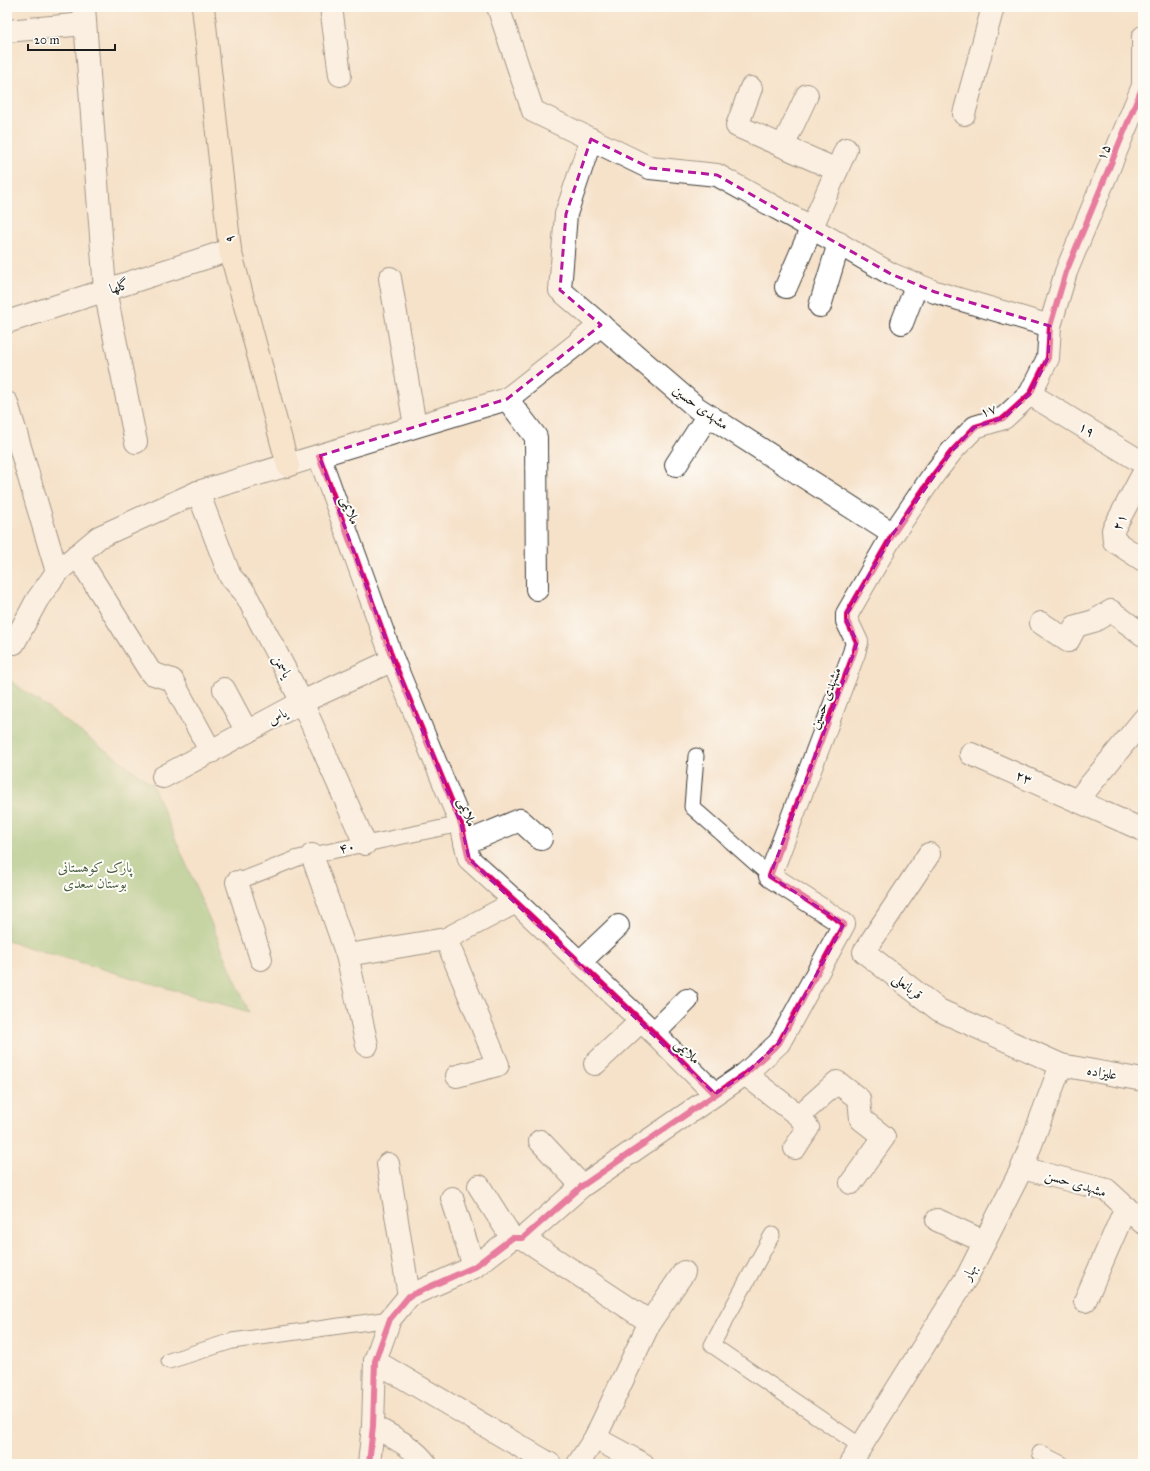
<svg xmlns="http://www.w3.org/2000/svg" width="1150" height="1471" font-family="'IM FELL Great Primer',Amiri,serif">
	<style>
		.green { fill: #8cc478; stroke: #54704a }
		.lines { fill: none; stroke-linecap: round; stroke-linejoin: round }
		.lane-casing { stroke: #3d3a36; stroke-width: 17 }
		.street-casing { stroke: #3d3a36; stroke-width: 24 }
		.secondary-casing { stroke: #3d3a36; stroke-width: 24 }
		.lane { stroke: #fff; stroke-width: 15 }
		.street { stroke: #fff; stroke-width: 22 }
		.secondary { stroke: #fbe5cf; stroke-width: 22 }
		.cycleway-casing { stroke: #fdfcf7; stroke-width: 8 }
		.cycleway { stroke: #d6006c; stroke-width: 6 }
		.marked { fill: none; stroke: #b5179e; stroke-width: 3; stroke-dasharray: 8 5; stroke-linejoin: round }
		.labels { text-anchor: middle; stroke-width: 4; stroke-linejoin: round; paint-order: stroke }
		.street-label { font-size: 14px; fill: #1c1c1c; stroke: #fdfcf7 }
		.park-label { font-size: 14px; fill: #495f41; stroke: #fdfcf7 }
	</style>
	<rect width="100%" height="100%" fill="#fdfcf7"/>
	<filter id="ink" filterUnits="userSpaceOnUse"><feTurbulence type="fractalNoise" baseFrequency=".025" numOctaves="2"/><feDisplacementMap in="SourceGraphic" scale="8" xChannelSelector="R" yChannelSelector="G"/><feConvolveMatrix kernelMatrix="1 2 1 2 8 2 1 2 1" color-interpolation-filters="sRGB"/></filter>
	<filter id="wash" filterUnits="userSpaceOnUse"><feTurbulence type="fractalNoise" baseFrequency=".012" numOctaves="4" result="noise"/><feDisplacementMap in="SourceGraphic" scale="16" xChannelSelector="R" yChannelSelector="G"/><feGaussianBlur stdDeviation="0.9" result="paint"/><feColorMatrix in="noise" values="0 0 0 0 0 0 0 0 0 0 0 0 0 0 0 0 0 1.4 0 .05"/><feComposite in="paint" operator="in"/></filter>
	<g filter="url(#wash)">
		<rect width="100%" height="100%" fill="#f6e1c9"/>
		<polygon class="green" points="7,678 152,784 249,1012 7,941"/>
	</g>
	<g filter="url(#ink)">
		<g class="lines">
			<defs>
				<g id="lane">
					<polyline points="696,756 692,807 770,876"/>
					<polyline points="237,882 298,858 461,824"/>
					<polyline points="772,1235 712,1345 862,1447"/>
					<polyline points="169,1361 232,1341 390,1319"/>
					<polyline points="1040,1453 1062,1464"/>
				</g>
				<g id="street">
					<polyline points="84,7 105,290 136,442"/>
					<polyline points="331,7 340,75"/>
					<polyline points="498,7 533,111 650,168 717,175 798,220 891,274 935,292 1050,326"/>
					<polyline points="7,31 85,24"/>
					<polyline points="751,88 737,126 837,170"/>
					<polyline points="964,114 993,7"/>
					<polyline points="591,139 566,214 560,290 697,408 893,534"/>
					<polyline points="783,146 807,95"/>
					<polyline points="390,278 415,426"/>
					<polyline points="786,287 846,149"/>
					<polyline points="820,306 839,243"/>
					<polyline points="7,322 230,250"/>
					<polyline points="902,323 917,284"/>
					<polyline points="1030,394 1143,463"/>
					<polyline points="507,399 536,437 537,589"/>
					<polyline points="7,403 57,572"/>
					<polyline points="319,456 393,660 461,824 469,859 516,902 654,1033 715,1094"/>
					<polyline points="676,465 708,415"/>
					<polyline points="1143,474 1113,530 1114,541 1143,560"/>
					<polyline points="198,492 230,576 245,593 302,702 365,844"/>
					<polyline points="77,555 151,673 172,680 211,752"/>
					<polyline points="1041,623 1068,641 1076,626 1094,621 1111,611 1143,635"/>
					<polyline points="14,643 37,600 57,572 99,537 198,492 507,399 601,325"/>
					<polyline points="224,689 247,732"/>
					<polyline points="971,754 1143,830"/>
					<polyline points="163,777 302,702 393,660"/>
					<polyline points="1077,801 1143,720"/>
					<polyline points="465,843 520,820 541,839"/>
					<polyline points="929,854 864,952 939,1010 1061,1065 1143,1080"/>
					<polyline points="312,855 347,955 367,1045"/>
					<polyline points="237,882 261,959"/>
					<polyline points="446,939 498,1065 457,1076"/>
					<polyline points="347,955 446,939 516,902"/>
					<polyline points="579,963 618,926"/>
					<polyline points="654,1033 687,1000"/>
					<polyline points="595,1064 641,1021"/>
					<polyline points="745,1074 799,1116 837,1082 859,1099 861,1119 884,1137 851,1183"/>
					<polyline points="540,1141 582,1186"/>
					<polyline points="795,1148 808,1128 799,1116"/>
					<polyline points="388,1164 409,1296"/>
					<polyline points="1022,1168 1107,1190 1143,1223"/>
					<polyline points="479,1186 512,1238"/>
					<polyline points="452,1198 474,1267"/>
					<polyline points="937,1220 985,1242"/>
					<polyline points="523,1238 650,1322"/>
					<polyline points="1085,1301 1126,1207"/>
					<polyline points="375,1361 550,1464"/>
					<path d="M373 1426C391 1436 414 1447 426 1464"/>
					<polyline points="595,1438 643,1464"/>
					<polyline points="369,1464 373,1426 375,1361 390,1319 409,1296 474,1267 512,1238 523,1238 582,1186 745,1074 779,1043 844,924 770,876 854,653 857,642 847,621 847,614 893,534 934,474 952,451 975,427 1004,418 1030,394 1048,358 1050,326 1066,272 1143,86 1143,37"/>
					<polyline points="578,1464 595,1438 650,1322 684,1272"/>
					<polyline points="850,1464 968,1275 1022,1168 1061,1065"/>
				</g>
				<polyline id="secondary" points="203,7 230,250 288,466"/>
			</defs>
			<use href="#lane" class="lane-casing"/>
			<use href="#street" class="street-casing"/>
			<use href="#secondary" class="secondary-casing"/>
			<use href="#lane" class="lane"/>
			<use href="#street" class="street"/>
			<use href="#secondary" class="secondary"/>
			<defs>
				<g id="cycleway">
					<polyline points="319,456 393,660 461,824 469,859 516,902 654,1033 715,1094"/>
					<polyline points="369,1464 373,1426 375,1361 390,1319 409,1296 474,1267 512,1238 523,1238 582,1186 745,1074 779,1043 844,924 770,876 854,653 857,642 847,621 847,614 893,534 934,474 952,451 975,427 1004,418 1030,394 1048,358 1050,326 1066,272 1143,86 1143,37"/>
				</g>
			</defs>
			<use href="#cycleway" class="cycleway-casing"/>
			<use href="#cycleway" class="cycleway"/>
		</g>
	</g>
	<path d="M0 0H1150V1471H0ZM591 139 650 168 717 175 891 274 935 292 1050 326 1048 358 1030 394 1004 418 975 427 952 451 893 534 847 614V621L857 642 854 653 770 876 844 924 779 1043 745 1074 715 1094 469 859 461 824 393 660 319 456 507 399 601 325 560 290 566 214Z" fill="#f6e1c9" fill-opacity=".55" fill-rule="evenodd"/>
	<path class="marked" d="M591 139 650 168 717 175 891 274 935 292 1050 326 1048 358 1030 394 1004 418 975 427 952 451 893 534 847 614V621L857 642 854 653 770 876 844 924 779 1043 745 1074 715 1094 469 859 461 824 393 660 319 456 507 399 601 325 560 290 566 214Z"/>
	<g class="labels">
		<g class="street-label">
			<text transform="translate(1103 152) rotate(-68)" y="5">۱۵</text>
			<text transform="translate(229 239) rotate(-97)" y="5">۹</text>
			<text transform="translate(119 286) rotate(-18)" y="5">گلها</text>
			<text transform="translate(701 407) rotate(36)" y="5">مشهدی حسین</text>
			<text transform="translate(988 410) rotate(-20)" y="5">۱۷</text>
			<text transform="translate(1087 429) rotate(32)" y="5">۱۹</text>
			<text transform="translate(351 510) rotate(70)" y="5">ملایمی</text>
			<text transform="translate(1119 522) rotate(-68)" y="5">۲۱</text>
			<text transform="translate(283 666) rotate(63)" y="5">یاسمن</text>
			<text transform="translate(825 698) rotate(-69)" y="5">مشهدی حسین</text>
			<text transform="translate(277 716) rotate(-28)" y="5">یاس</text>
			<text transform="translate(1024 777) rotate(24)" y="5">۲۳</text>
			<text transform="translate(468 812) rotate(71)" y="5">ملایمی</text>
			<text transform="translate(347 847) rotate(-12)" y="5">۴۰</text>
			<text transform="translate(908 986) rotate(38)" y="5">قربانعلی</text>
			<text transform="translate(688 1051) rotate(45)" y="5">ملایمی</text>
			<text transform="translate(1102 1072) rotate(10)" y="5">علیزاده</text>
			<text transform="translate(1076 1183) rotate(17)" y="5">مشهدی حسن</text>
			<text transform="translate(969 1272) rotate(-62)" y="5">بهار</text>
		</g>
		<g class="park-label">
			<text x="95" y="872">پارک کوهستانی<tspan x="95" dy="16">بوستان سعدی</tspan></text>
		</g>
	</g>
	<rect width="1150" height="1471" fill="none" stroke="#fdfcf7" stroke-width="24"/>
	<path d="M28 44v6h87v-6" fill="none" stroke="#1c1c1c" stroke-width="2"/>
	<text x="34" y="44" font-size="12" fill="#1c1c1c" stroke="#fdfcf7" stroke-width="3" paint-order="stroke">20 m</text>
</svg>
